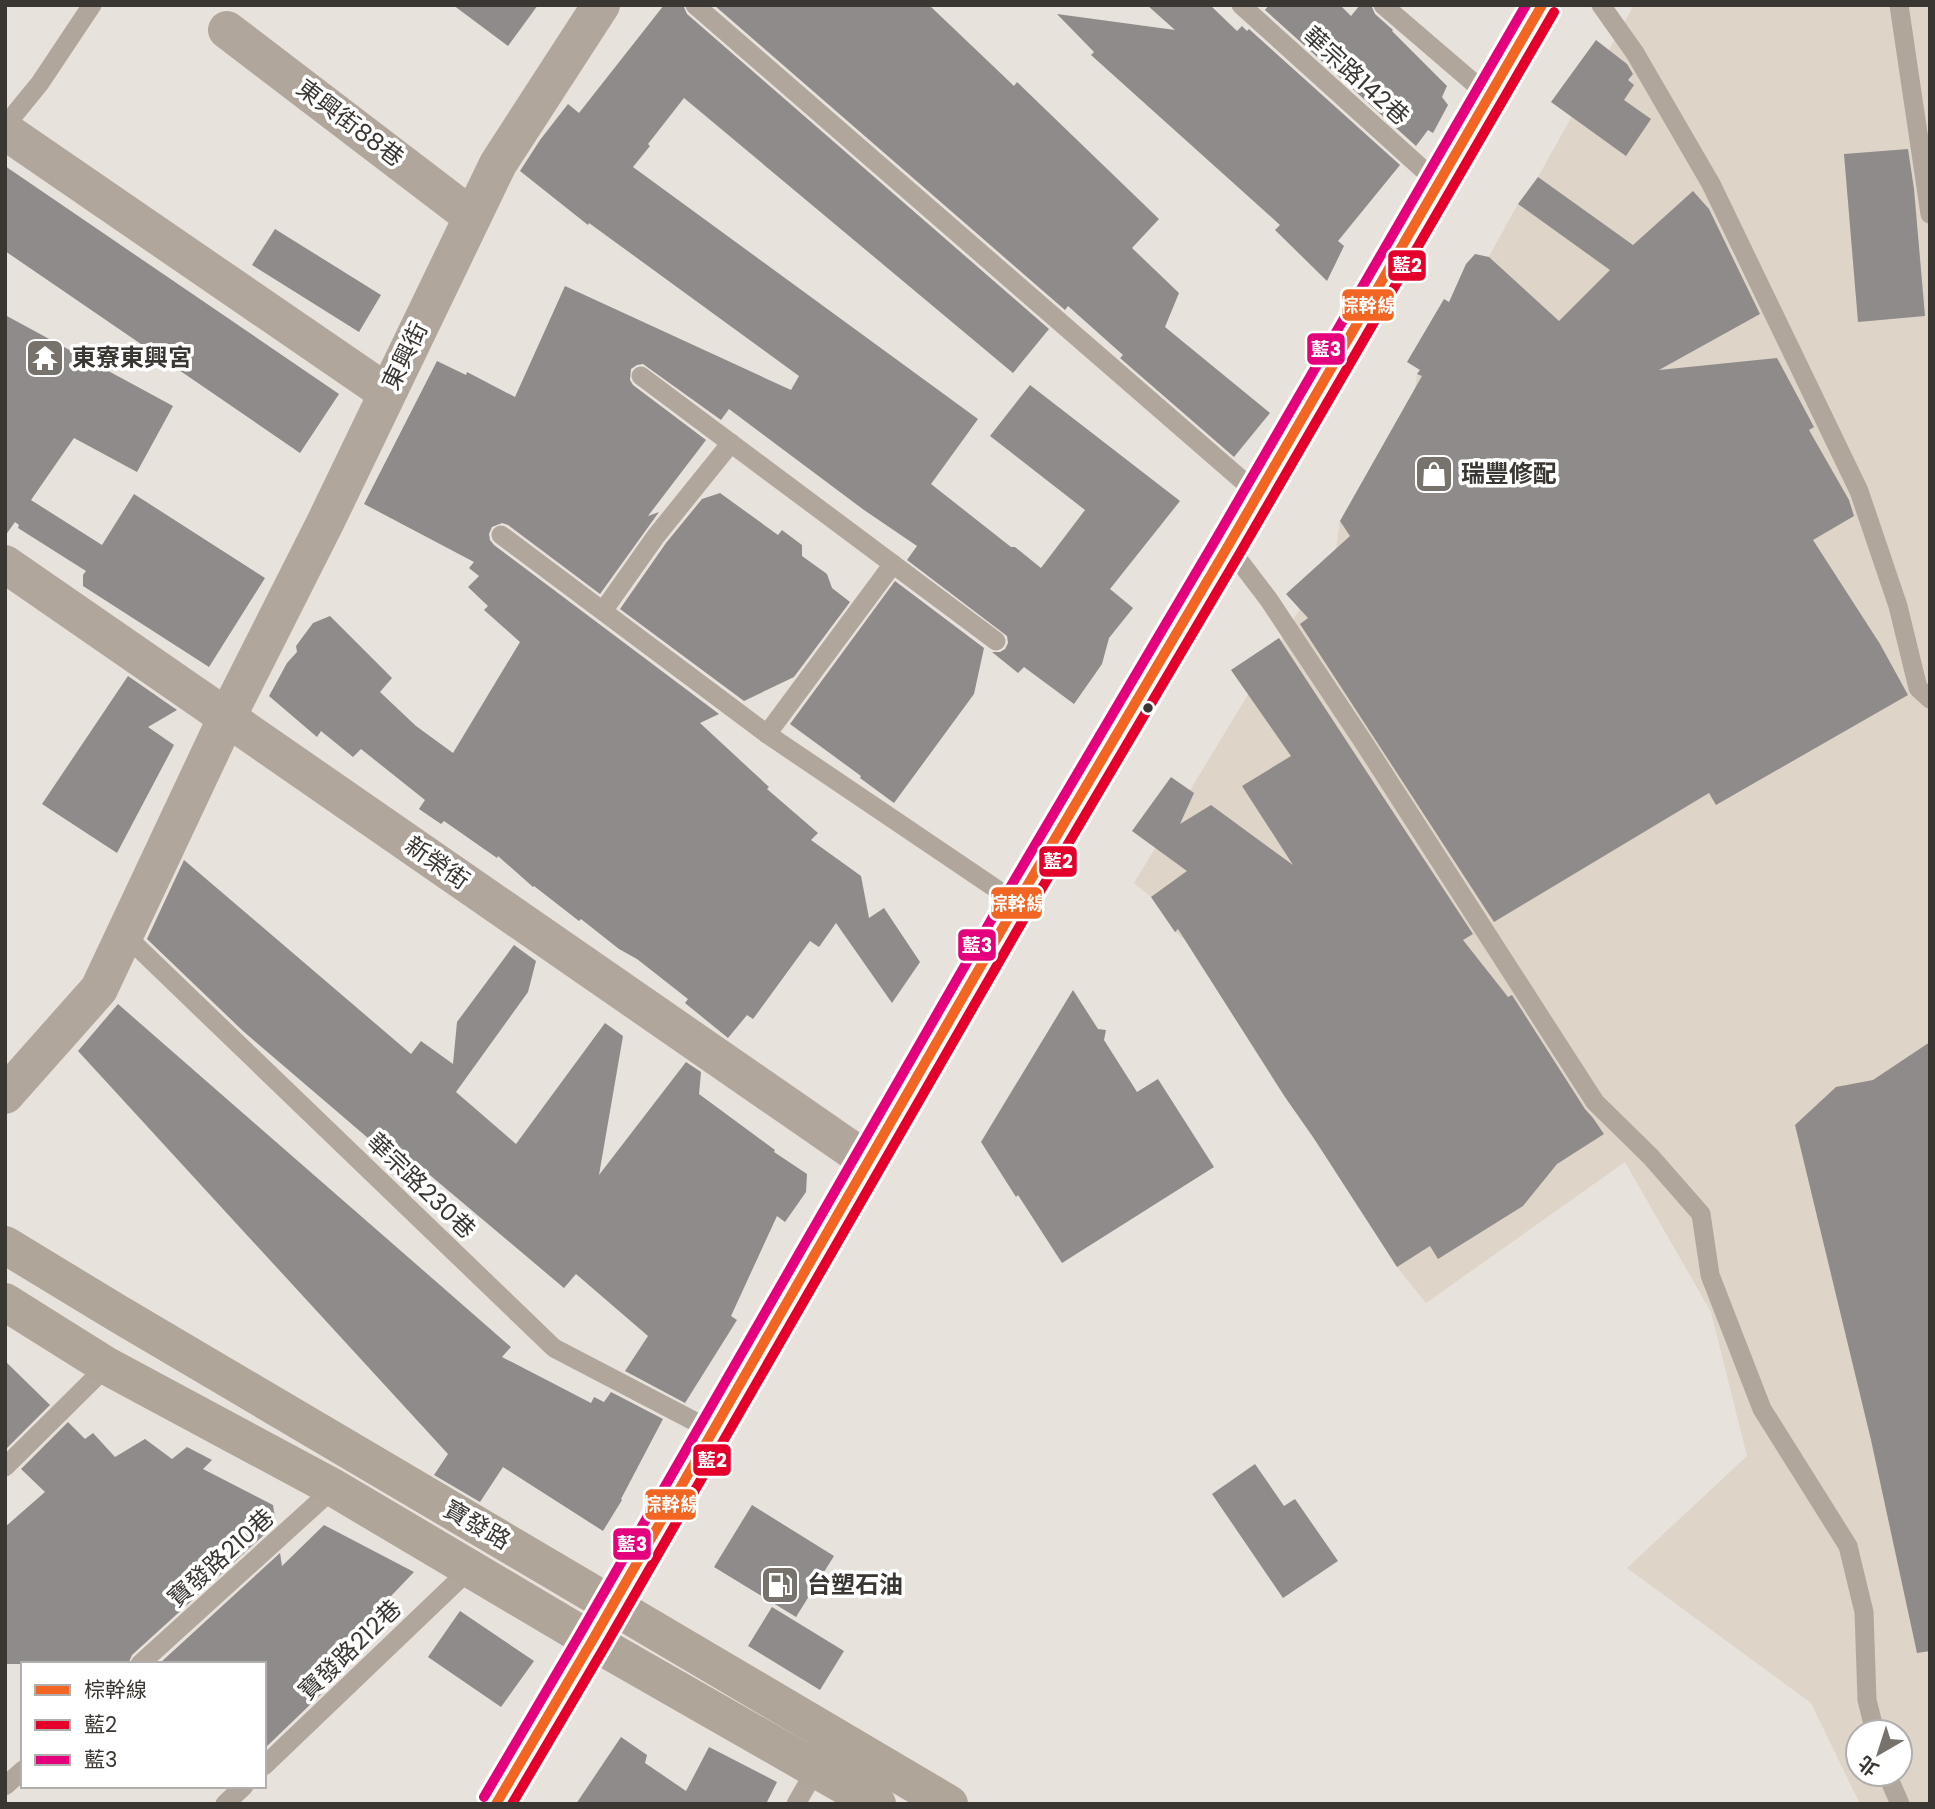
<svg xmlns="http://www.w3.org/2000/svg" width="1935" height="1809" font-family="Poppins,'Noto Sans TC',sans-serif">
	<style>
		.built { fill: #ded4c8; fill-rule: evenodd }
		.building { fill: #8e8b8a }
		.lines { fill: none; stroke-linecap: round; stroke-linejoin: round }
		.lane { stroke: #b1a69c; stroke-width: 19 }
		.street { stroke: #b1a69c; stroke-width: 38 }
		.secondary { stroke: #b0a599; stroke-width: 38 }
		.primary { stroke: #b1a79b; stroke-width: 38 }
		.bus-1-casing { stroke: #fff; stroke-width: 16 }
		.bus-2-casing { stroke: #fff; stroke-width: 16 }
		.bus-3-casing { stroke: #fff; stroke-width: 16 }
		.bus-1 { stroke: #f26522; stroke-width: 10 }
		.bus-2 { stroke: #e4002b; stroke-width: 10 }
		.bus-3 { stroke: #e5007d; stroke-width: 10 }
		.bus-dot { fill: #3a3631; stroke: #fff; stroke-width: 2.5 }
		.labels { text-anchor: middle; stroke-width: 7; stroke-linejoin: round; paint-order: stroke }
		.street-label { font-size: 24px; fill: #3a3631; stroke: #fff }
		.poi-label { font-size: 24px; font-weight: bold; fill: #3a3631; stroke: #fff; text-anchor: start }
		.line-badge { stroke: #fff; stroke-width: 2.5 }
		.badge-label { font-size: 19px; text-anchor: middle; font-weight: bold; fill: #fff }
	</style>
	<rect width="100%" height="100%" fill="#e7e2db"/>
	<path class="built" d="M1634 5H1930V1804H1860L1811 1703 1627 1568 1747 1456 1711 1312 1625 1162 1426 1303 1397 1267 1330 1162 1280 1090 1186 941 1175 932 1151 897 1134 883 1336 549 1340 521 1415 388 1417 374 1466 298 1518 204 1538 177ZM1858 1732H1900V1774H1858Z"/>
	<g class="building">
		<polygon points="453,5 538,5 508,46"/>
		<polygon points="664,5 683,5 687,14 1049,329 1013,373 684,98 648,144 650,146 633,167 978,419 931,484 1011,547 1015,547 1041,568 1085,510 990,436 1030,385 1180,501 1110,589 1133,608 1109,638 1102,664 1074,704 1024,667 1018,673 992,652 1000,652 1005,649 1008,643 1007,636 907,560 917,546 864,510 729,409 721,420 643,364 637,365 631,369 630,380 633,385 706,440 648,516 659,512 600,594 508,525 502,523 492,527 489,534 490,540 494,545 719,714 700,723 769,787 767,789 818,833 811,840 861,876 869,918 884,908 920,962 892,1003 836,923 819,947 810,941 753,1019 747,1015 728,1038 685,1003 688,999 637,959 619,949 581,919 579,921 534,886 533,887 498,856 497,858 444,821 441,824 419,809 425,800 361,749 353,757 321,731 317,737 269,696 287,663 297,652 296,646 313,623 330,616 392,678 380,692 416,726 453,753 520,642 484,610 488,606 468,587 479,576 469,568 474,562 364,504 437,361 466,375 467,372 515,397 565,286 791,390 799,376 589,223 588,225 520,171 540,140 568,104 579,113"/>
		<polygon points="714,5 929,5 1014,86 1017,82 1159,219 1132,248 1179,293 1165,327 1270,413 1234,457 1120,358 1123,355 1068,306 1065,310"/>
		<polygon points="1147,5 1210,5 1237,31 1242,26 1247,31 1249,29 1400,165 1338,241 1344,246 1327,281 1275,230 1280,225 1091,55 1094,52 1057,14 1175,30"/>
		<polygon points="1269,5 1340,5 1351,16 1360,5 1371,5 1375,14 1393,30 1392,31 1447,86 1442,97 1448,105 1433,133 1428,130 1416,146 1265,10"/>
		<polygon points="1596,40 1627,64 1633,74 1628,80 1634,85 1624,100 1651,119 1626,156 1551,102"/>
		<polygon points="1908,149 1914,189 1925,316 1858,322 1844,154"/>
		<polygon points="5,166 339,394 300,453 5,251"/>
		<polygon points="1538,177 1633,245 1693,191 1709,209 1760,314 1659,370 1777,358 1814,427 1809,430 1849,500 1854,516 1813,540 1880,644 1908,695 1716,805 1709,793 1494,922 1300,624 1308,618 1286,594 1350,536 1340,521 1422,376 1417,374 1420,370 1407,362 1444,299 1449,302 1466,264 1475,254 1489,257 1559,321 1610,270 1518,204"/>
		<polygon points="275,229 381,295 359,332 252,265"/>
		<polygon points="5,315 173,406 137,472 74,438 31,500 102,545 134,494 265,578 209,667 83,586 83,575 86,571 18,528 19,525 15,522 5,536"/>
		<polygon points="720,493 778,535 782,530 802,545 802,556 827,574 832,588 850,602 794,677 744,701 620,609 666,543 702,499"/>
		<polygon points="895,581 984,648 974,694 894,803 860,778 861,776 790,724"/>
		<polygon points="1279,638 1473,934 1463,940 1508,997 1512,995 1585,1109 1593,1118 1604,1134 1557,1164 1523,1206 1438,1259 1430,1246 1397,1267 1313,1137 1285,1097 1178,929 1175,932 1151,897 1187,871 1132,831 1171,777 1194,793 1180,824 1211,805 1293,865 1242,786 1291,756 1231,670"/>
		<polygon points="128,676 177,710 148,727 174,745 117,853 42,804"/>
		<polygon points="184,860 411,1054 421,1041 453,1064 457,1022 514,945 536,961 528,992 456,1092 516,1144 605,1023 623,1036 599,1175 686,1062 701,1072 699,1094 775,1150 774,1152 807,1174 806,1192 785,1222 777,1216 731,1316 737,1320 685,1403 625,1371 648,1336 576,1274 564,1288 425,1171 417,1180 243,1031 147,939"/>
		<polygon points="1073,990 1098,1029 1106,1030 1104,1040 1137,1092 1158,1079 1214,1167 1062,1263 1018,1195 1016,1197 981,1142"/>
		<polygon points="118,1004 511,1347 502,1357 591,1403 594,1397 604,1402 611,1392 663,1419 621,1499 622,1500 603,1531 503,1467 480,1502 434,1475 448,1454 78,1051"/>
		<polygon points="1930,1042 1930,1651 1917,1653 1871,1440 1795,1125 1836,1087 1873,1080"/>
		<polygon points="5,1361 50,1405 5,1450"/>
		<polygon points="68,1422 85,1439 93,1433 115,1457 145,1439 172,1459 187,1447 212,1460 203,1469 273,1505 276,1524 132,1655 128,1664 5,1664 5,1527 45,1492 21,1469"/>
		<polygon points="1255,1464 1284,1506 1295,1499 1338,1561 1283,1598 1212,1494"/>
		<polygon points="752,1505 834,1556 796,1617 714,1567"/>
		<polygon points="324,1525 414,1572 329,1661 341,1675 264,1749 264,1664 159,1664 280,1553 282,1566"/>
		<polygon points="772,1607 844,1651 820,1690 748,1646"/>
		<polygon points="460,1611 534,1661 501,1707 428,1657"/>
		<polygon points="621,1737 647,1755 645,1763 686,1791 709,1747 777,1782 766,1804 576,1804"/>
	</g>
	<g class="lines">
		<g class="lane">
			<polyline points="695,5 1258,494"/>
			<polyline points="1241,5 1438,183"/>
			<polyline points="1383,5 1489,96"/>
			<polyline points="1601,5 1635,53 1711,184 1859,491 1898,606 1918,688 1930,699"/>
			<polyline points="1899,5 1930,214"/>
			<polyline points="5,126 40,83 92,5"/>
			<polyline points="641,376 996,641"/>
			<polyline points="501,535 767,734 1017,903"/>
			<polyline points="1228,546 1269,600 1364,743 1595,1102 1651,1157 1701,1214 1710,1275 1762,1409 1848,1546 1864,1612 1867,1700 1875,1732"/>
			<polyline points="603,611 656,536 731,443"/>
			<polyline points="767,734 893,564"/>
			<polyline points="125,935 554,1348 713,1431"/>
			<polyline points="5,1467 107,1366"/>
			<polyline points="140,1664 334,1488"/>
			<polyline points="264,1766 470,1569"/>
			<polyline points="1887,1774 1900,1804"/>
			<polyline points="5,1786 23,1770"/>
			<polyline points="225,1804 244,1786"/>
			<polyline points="796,1804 816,1769"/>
		</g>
		<g class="street">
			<polyline points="227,30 472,217"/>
			<polyline points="5,131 387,393"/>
			<polyline points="5,564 869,1162"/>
			<polyline points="5,1095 99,989 227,717 326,521 498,164 601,5"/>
		</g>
		<g class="secondary">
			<polyline points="5,1245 117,1313 949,1804"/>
			<polyline points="5,1302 107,1366 334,1488 592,1641 877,1804"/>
		</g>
		<polyline class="primary" points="496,1804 592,1641 1017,903 1228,546 1542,5"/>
		<defs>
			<polyline id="bus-1" points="496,1804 592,1641 1017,903 1228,546 1542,5"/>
			<polyline id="bus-2" points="512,1804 604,1648 1029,910 1240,553 1554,12"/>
			<polyline id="bus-3" points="484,1797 580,1634 1005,896 1216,539 1526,5"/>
		</defs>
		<use href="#bus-1" class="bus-1-casing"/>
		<use href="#bus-2" class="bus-2-casing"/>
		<use href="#bus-3" class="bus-3-casing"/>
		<use href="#bus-1" class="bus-1"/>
		<use href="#bus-2" class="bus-2"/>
		<use href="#bus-3" class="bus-3"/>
	</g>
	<defs>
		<symbol id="temple-square" viewBox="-11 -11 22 22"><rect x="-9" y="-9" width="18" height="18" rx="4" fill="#77726c" stroke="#fff"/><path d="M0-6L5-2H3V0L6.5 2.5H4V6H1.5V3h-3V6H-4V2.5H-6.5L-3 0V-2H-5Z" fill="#fff"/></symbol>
		<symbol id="shop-square" viewBox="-11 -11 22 22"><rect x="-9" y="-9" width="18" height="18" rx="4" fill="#77726c" stroke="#fff"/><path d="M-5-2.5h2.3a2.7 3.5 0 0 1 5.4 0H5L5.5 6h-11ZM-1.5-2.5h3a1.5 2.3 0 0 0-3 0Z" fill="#fff"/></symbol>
		<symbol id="fuel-square" viewBox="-11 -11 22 22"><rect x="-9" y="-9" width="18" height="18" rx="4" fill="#77726c" stroke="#fff"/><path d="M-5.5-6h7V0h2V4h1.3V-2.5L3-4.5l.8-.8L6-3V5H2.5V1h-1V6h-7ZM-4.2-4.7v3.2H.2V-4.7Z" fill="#fff"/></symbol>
	</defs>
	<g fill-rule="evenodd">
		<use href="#temple-square" x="23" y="336" width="44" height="44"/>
		<use href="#shop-square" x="1412" y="452" width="44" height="44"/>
		<use href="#fuel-square" x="758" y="1563" width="44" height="44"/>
	</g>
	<circle class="bus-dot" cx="1148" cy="708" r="6"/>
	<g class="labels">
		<g class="street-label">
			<text transform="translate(1356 76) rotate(42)" y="8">華宗路142巷</text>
			<text transform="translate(350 123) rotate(37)" y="8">東興街88巷</text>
			<text transform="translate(405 356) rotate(-64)" y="8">東興街</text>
			<text transform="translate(437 863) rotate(35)" y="8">新榮街</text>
			<text transform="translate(421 1186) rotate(44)" y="8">華宗路230巷</text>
			<text transform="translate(477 1525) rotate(30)" y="8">寶發路</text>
			<text transform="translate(221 1558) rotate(-42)" y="8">寶發路210巷</text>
			<text transform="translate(350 1650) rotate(-44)" y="8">寶發路212巷</text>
		</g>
		<g class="poi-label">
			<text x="72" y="366">東寮東興宮</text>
			<text x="1461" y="482">瑞豐修配</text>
			<text x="807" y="1593">台塑石油</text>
		</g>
	</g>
	<g class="line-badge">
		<rect x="1387" y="249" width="40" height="33" rx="7" fill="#e4002b"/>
		<rect x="1341" y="288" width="54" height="34" rx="7" fill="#f26522"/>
		<rect x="1306" y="332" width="40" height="34" rx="7" fill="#e5007d"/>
		<rect x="1038" y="845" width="40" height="33" rx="7" fill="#e4002b"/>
		<rect x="990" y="886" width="53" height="34" rx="7" fill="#f26522"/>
		<rect x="957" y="928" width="40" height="34" rx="7" fill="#e5007d"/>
		<rect x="692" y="1443" width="40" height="34" rx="7" fill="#e4002b"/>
		<rect x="644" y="1488" width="53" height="33" rx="7" fill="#f26522"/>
		<rect x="612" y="1527" width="40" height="34" rx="7" fill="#e5007d"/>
	</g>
	<g class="badge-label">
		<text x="1407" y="272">藍2</text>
		<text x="1368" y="312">棕幹線</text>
		<text x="1326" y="356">藍3</text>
		<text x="1058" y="868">藍2</text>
		<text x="1017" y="910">棕幹線</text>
		<text x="977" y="952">藍3</text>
		<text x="712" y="1467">藍2</text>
		<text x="671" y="1511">棕幹線</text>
		<text x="632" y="1551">藍3</text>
	</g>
	<rect width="1935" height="1809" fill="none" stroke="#3a3631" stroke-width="14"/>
	<rect x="21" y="1662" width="245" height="126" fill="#ffffff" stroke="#b0afad" stroke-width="2"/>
	<rect x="35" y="1685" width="35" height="10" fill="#f26522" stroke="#b0afad" stroke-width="2"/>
	<text x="84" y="1697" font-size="21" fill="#3a3631">棕幹線</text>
	<rect x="35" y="1720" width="35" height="10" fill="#e4002b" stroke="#b0afad" stroke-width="2"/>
	<text x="84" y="1732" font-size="21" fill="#3a3631">藍2</text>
	<rect x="35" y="1755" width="35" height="10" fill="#e5007d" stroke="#b0afad" stroke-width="2"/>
	<text x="84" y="1767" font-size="21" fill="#3a3631">藍3</text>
	<g transform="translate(1879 1753) rotate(219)"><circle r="33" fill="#ffffff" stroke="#b0afad" stroke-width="2"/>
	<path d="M0-5L12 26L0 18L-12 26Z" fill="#77726c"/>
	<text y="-10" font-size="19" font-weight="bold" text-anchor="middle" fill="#3a3631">北</text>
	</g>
</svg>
